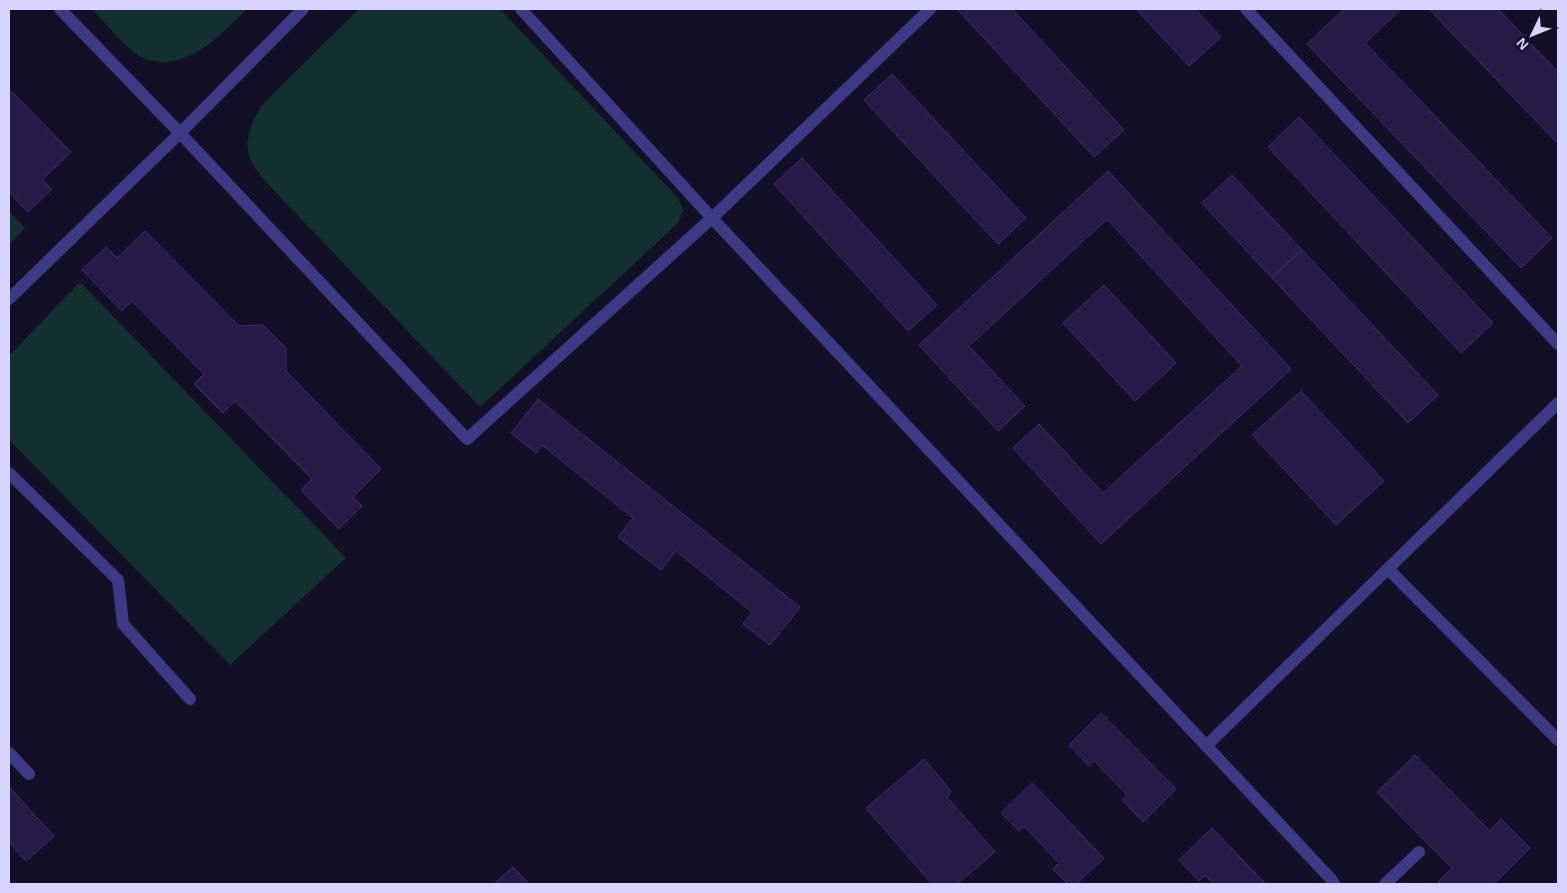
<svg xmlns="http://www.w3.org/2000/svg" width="1567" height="893" font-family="Helvetica,sans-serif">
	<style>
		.green { fill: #12302f }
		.building { fill: #241b47; stroke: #3b2d73 }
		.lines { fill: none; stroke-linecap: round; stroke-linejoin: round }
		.lane { stroke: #3d3a85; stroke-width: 12 }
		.street { stroke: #3d3a85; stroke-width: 12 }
	</style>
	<rect width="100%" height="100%" fill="#130f26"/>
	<g class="green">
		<path d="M92 9H247C223 32 197 63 161 62 152 61 142 59 135 53 121 43 105 22 92 9Z"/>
		<path d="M359 9H500L679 199 683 211 678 223 480 407 265 181C261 176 256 170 253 165 241 146 251 122 262 105Z"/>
		<polygon points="9,212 25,228 9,244"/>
		<polygon points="80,282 346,558 230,665 9,440 9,356"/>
	</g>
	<g class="building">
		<polygon points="960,9 1012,9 1124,130 1094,157 958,10"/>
		<polygon points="1136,9 1195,9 1221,37 1189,66"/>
		<polygon points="1344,9 1401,9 1365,43 1552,238 1521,268 1307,44"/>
		<polygon points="1429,9 1498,9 1558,72 1558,144"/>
		<polygon points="892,74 1026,218 998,244 864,100"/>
		<polygon points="9,89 71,152 42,180 52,189 28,212 9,192"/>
		<polygon points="1299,117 1493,323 1461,353 1268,147"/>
		<polygon points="802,158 937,305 908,331 774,184"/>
		<polygon points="1108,171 1291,369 1101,544 1013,448 1039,424 1103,493 1242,366 1107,219 969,346 1025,406 998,431 919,345"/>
		<polygon points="1232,175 1302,250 1272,278 1202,203"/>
		<polygon points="145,231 239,326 263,325 286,348 286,371 381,469 353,497 362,506 339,529 301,490 312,479 235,401 223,413 194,384 204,374 132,301 122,311 82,270 106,247 117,258"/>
		<polygon points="1302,250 1438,395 1408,423 1272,278"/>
		<polygon points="1104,285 1176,363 1135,401 1063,323"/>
		<polygon points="1301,391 1384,481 1336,525 1252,435"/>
		<polygon points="538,399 800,607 770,645 743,624 752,612 676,551 661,570 618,537 633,518 542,445 536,453 511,433"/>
		<polygon points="1101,713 1176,789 1143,822 1122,800 1127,795 1094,761 1089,766 1069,745"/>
		<polygon points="1415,755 1490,831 1501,819 1530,848 1494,884 1441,884 1438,882 1452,868 1377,792"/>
		<polygon points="924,759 951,791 947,797 995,852 957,884 932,884 866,808"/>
		<polygon points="1032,783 1104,858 1076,884 1068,884 1053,869 1059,863 1024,826 1019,831 1001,813"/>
		<polygon points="9,787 54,836 26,861 9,842"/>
		<polygon points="1212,828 1266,884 1214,884 1205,875 1199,881 1179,860"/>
		<polygon points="513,867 529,884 494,884"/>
	</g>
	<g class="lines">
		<g class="lane">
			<polyline points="60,9 180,133 467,439 712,218 930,9"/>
			<polyline points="521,9 712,218 1331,879 1334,884"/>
			<polyline points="1246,9 1558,344"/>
			<polyline points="9,473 118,580 123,624 190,699"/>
			<polyline points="1392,573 1558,740"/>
			<polyline points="1206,746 1558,403"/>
			<polyline points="9,753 29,774"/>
			<polyline points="1385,884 1419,852"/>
		</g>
		<polyline class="street" points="9,299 180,133 303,9"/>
	</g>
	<rect width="1567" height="893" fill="none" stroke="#d9d4ff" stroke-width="20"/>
	<g transform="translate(1532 35) rotate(227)" stroke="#130f26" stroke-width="4" paint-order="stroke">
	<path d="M0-4L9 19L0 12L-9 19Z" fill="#d9d4ff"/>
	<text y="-8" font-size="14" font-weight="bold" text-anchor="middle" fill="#d9d4ff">N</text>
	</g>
</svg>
